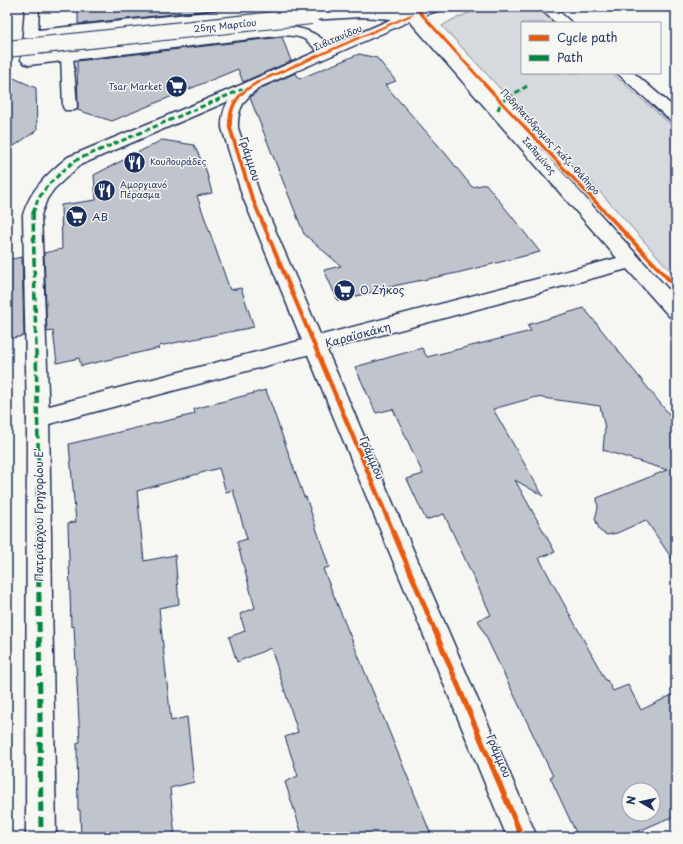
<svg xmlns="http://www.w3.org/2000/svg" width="683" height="844" font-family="'Playpen Sans',sans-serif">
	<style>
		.green { fill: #d6d9dd; stroke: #78849e }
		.building { fill: #c0c4cd; stroke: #1b2f5e; fill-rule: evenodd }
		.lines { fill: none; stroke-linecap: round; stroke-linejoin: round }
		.service-casing { stroke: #1b2f5e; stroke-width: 3 }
		.pedestrian-casing { stroke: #1b2f5e; stroke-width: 3 }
		.minor-casing { stroke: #1b2f5e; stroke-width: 3 }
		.tertiary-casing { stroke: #1b2f5e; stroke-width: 3 }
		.secondary-casing { stroke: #1b2f5e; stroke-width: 3 }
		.service { fill: #f6f6f2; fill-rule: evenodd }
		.pedestrian { fill: #f6f6f2; fill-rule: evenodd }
		.minor { fill: #f6f6f2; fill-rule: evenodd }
		.tertiary { fill: #f6f6f2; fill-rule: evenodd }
		.secondary { fill: #f6f6f2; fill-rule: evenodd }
		.tertiary-bridge-casing { stroke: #1b2f5e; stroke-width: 18; stroke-linecap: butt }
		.tertiary-bridge { stroke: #f6f6f2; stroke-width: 16 }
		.quiet-far2 { stroke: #00873e; stroke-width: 3; stroke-dasharray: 5.5 3; stroke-linecap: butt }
		.quiet-far1 { stroke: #00873e; stroke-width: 3.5; stroke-dasharray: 8 3.5; stroke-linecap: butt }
		.quiet { stroke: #00873e; stroke-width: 5; stroke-dasharray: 10 5; stroke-linecap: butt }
		.cycleway-casing { stroke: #f6f6f2; stroke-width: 3 }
		.cycleway { fill: #e8590c; fill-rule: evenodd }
		.labels { text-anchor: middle; stroke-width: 3; stroke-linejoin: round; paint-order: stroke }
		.far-street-label { font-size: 9px; fill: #1b2f5e; stroke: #f6f6f2 }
		.far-poi-label { font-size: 9px; fill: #1b2f5e; stroke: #f6f6f2; text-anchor: start }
		.street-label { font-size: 11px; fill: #1b2f5e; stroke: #f6f6f2 }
		.poi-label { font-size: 11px; fill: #1b2f5e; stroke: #f6f6f2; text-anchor: start }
	</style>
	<rect width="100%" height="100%" fill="#f6f6f2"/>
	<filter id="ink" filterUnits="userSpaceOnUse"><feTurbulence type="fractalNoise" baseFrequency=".025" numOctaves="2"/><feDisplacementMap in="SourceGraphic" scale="8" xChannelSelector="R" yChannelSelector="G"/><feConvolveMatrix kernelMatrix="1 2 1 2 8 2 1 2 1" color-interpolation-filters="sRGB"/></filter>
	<g filter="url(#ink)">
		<polygon class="green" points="483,7 537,7 555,23 522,23 522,73 612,73 676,129 676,277 592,183 534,125 442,26 452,20"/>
		<g class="building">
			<polygon points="78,7 212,7 213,10 78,24"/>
			<polygon points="282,37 291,61 243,82 238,69 112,121 77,110 78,107 77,61"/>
			<polygon points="359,54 377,58 396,81 385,85 445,153 472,187 486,184 540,252 457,273 398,285 338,301 324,270 341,266 304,234 250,98 261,88 296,73 299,79"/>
			<polygon points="7,75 36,88 37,130 7,151"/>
			<polygon points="162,140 194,145 206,170 212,193 197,196 230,290 241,288 254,327 159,346 159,348 81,366 79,358 57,363 53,331 47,332 44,253 62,249 61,205 96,200 94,175"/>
			<polygon points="22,257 24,336 7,339 7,260"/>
			<path d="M584 308 676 423V565L646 520 617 533 607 535 600 531 595 519 598 508 597 498 667 470 603 450 605 428 600 406 536 397 493 409 543 496 515 480 555 552 539 558 606 681 607 680 613 691 628 685 641 710 676 693V815L625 837H578L550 777 553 776 478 620 491 615 444 514 426 520 407 479 423 474 393 409 376 413 355 367 422 348 427 357 531 331 527 325ZM629 790H653V814H629Z"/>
			<polygon points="266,390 304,497 306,497 329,567 323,569 432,837 303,837 285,782 298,776 285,737 298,732 271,648 237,662 229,637 245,631 240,614 255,608 237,542 247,539 233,490 226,492 219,468 137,491 144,561 175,555 179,604 159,608 171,721 187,717 194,782 170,788 175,837 81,837 80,810 78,810 77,743 80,742 74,626 71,627 68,523 76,522 69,444 195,414 194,409"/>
		</g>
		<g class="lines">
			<defs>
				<polygon id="service" points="67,51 71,52 73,55 77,107 75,110 65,110 63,107 61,55 63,52"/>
				<path id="pedestrian" d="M248 82 254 84 256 87 254 90 80 165 54 189 47 199 41 215 49 418 56 837H26L27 418 23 215C30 190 48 173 68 157Z"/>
				<g id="minor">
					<path d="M25 7H39L38 30 253 7H300L298 10 293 11 38 39 37 55 285 27C305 27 323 35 334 52L332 55C319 58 314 45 304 39 298 36 292 36 285 35L29 65 24 63 21 60Z"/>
					<polygon points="390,7 408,7 417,12 676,298 676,318 669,316 627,269 38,427 30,424 27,418 30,412 38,409 617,258 407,18 392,10"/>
					<polygon points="538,7 554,7 572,23 556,23"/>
					<polygon points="617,73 634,73 676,109 676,122 670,120"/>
				</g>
				<path id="tertiary" d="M361 9 412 11 417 12 419 15 417 18 260 87C244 98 237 109 238 128L260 195 537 837H507L242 195 222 128C221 106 232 92 249 81L392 19 361 17 311 20 306 19 304 16 306 13Z"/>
				<polygon id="secondary" points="421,7 442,7 440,10 412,19 407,18 405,15 407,12"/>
			</defs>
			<use href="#service" class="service-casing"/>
			<use href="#pedestrian" class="pedestrian-casing"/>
			<use href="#minor" class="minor-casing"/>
			<use href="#tertiary" class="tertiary-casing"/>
			<use href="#secondary" class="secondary-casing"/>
			<use href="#service" class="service"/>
			<use href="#pedestrian" class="pedestrian"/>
			<use href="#minor" class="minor"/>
			<use href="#tertiary" class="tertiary"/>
			<use href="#secondary" class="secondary"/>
			<defs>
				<polyline id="tertiary-bridge" points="7,49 311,16"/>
			</defs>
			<use href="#tertiary-bridge" class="tertiary-bridge-casing"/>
			<use href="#tertiary-bridge" class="tertiary-bridge"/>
			<g class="quiet-far2">
				<polyline points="498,110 501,102 527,86"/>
				<polyline points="33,213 38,199 48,185 74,161 243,89"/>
			</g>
			<polyline class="quiet-far1" points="33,212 39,488"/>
			<polyline class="quiet" points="38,487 41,837"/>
			<defs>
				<g id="cycleway">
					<polygon points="413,7 417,7 502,101 676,284 676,289 674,288 500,103"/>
					<path d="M411 14 414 15 263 81C242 92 231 102 232 128L253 195 525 837H519L249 195 228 128C227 102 239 91 261 79Z"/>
				</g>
			</defs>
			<use href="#cycleway" class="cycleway-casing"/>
			<use href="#cycleway" class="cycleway"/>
		</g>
	</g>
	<defs>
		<symbol id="supermarket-disc" viewBox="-11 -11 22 22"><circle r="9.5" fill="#1b2f5e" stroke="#f6f6f2"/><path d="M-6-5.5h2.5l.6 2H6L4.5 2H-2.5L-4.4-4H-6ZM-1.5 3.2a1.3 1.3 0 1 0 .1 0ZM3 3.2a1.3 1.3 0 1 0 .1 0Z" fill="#fff"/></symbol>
		<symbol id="restaurant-disc" viewBox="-11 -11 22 22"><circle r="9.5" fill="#1b2f5e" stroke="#f6f6f2"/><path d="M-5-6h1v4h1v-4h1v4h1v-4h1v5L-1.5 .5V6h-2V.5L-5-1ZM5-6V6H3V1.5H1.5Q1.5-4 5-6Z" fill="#fff"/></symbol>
	</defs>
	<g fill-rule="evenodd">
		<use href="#supermarket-disc" x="164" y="74" width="25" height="25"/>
		<use href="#restaurant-disc" x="122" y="150" width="25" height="25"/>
		<use href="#restaurant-disc" x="92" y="178" width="25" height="25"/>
		<use href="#supermarket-disc" x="64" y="204" width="25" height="25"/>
		<use href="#supermarket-disc" x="332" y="278" width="25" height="25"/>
	</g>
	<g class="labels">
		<g class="far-street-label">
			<text transform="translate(225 26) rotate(-6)" y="3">25ης Μαρτίου</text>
			<text transform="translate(338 38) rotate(-23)" y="3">Σιβιτανίδου</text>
			<text transform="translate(550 142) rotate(47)" y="3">Ποδηλατόδρομος Γκάζι-Φάληρο</text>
			<text transform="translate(539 156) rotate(49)" y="3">Σαλαμίνος</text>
		</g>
		<g class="far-poi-label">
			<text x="162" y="90" text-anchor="end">Tsar Market</text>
			<text x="150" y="165">Κουλουράδες</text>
			<text x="120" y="188">Αμοργιανό<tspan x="120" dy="10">Πέρασμα</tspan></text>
		</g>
		<g class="street-label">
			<text transform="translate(250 159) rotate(72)" y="4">Γράμμου</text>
			<text transform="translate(358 335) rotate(-15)" y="4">Καραϊσκάκη</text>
			<text transform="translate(372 458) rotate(67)" y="4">Γράμμου</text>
			<text transform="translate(39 515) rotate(-90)" y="4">Πατριάρχου Γρηγορίου Ε'</text>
			<text transform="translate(499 756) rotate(67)" y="4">Γράμμου</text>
		</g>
		<g class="poi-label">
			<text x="92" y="221">ΑΒ</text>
			<text x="360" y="294">Ο Ζήκος</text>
		</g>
	</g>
	<rect width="683" height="844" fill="none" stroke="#f6f6f2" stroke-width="24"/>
	<rect x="12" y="12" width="659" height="820" fill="none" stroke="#1b2f5e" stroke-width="1.5" filter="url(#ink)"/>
	<rect x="521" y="22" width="140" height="52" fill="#f6f6f2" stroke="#9ea6b7"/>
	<rect x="529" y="35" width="20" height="6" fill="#e8590c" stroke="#9ea6b7"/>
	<text x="557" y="42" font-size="12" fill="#1b2f5e">Cycle path</text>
	<rect x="529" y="55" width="20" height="6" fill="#00873e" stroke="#9ea6b7"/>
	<text x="557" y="62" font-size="12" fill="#1b2f5e">Path</text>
	<g transform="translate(641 802) rotate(279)"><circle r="19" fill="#f6f6f2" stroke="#9ea6b7"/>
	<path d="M0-3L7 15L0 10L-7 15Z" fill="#1b2f5e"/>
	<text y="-6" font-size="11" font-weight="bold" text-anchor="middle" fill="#1b2f5e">N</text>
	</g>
</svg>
